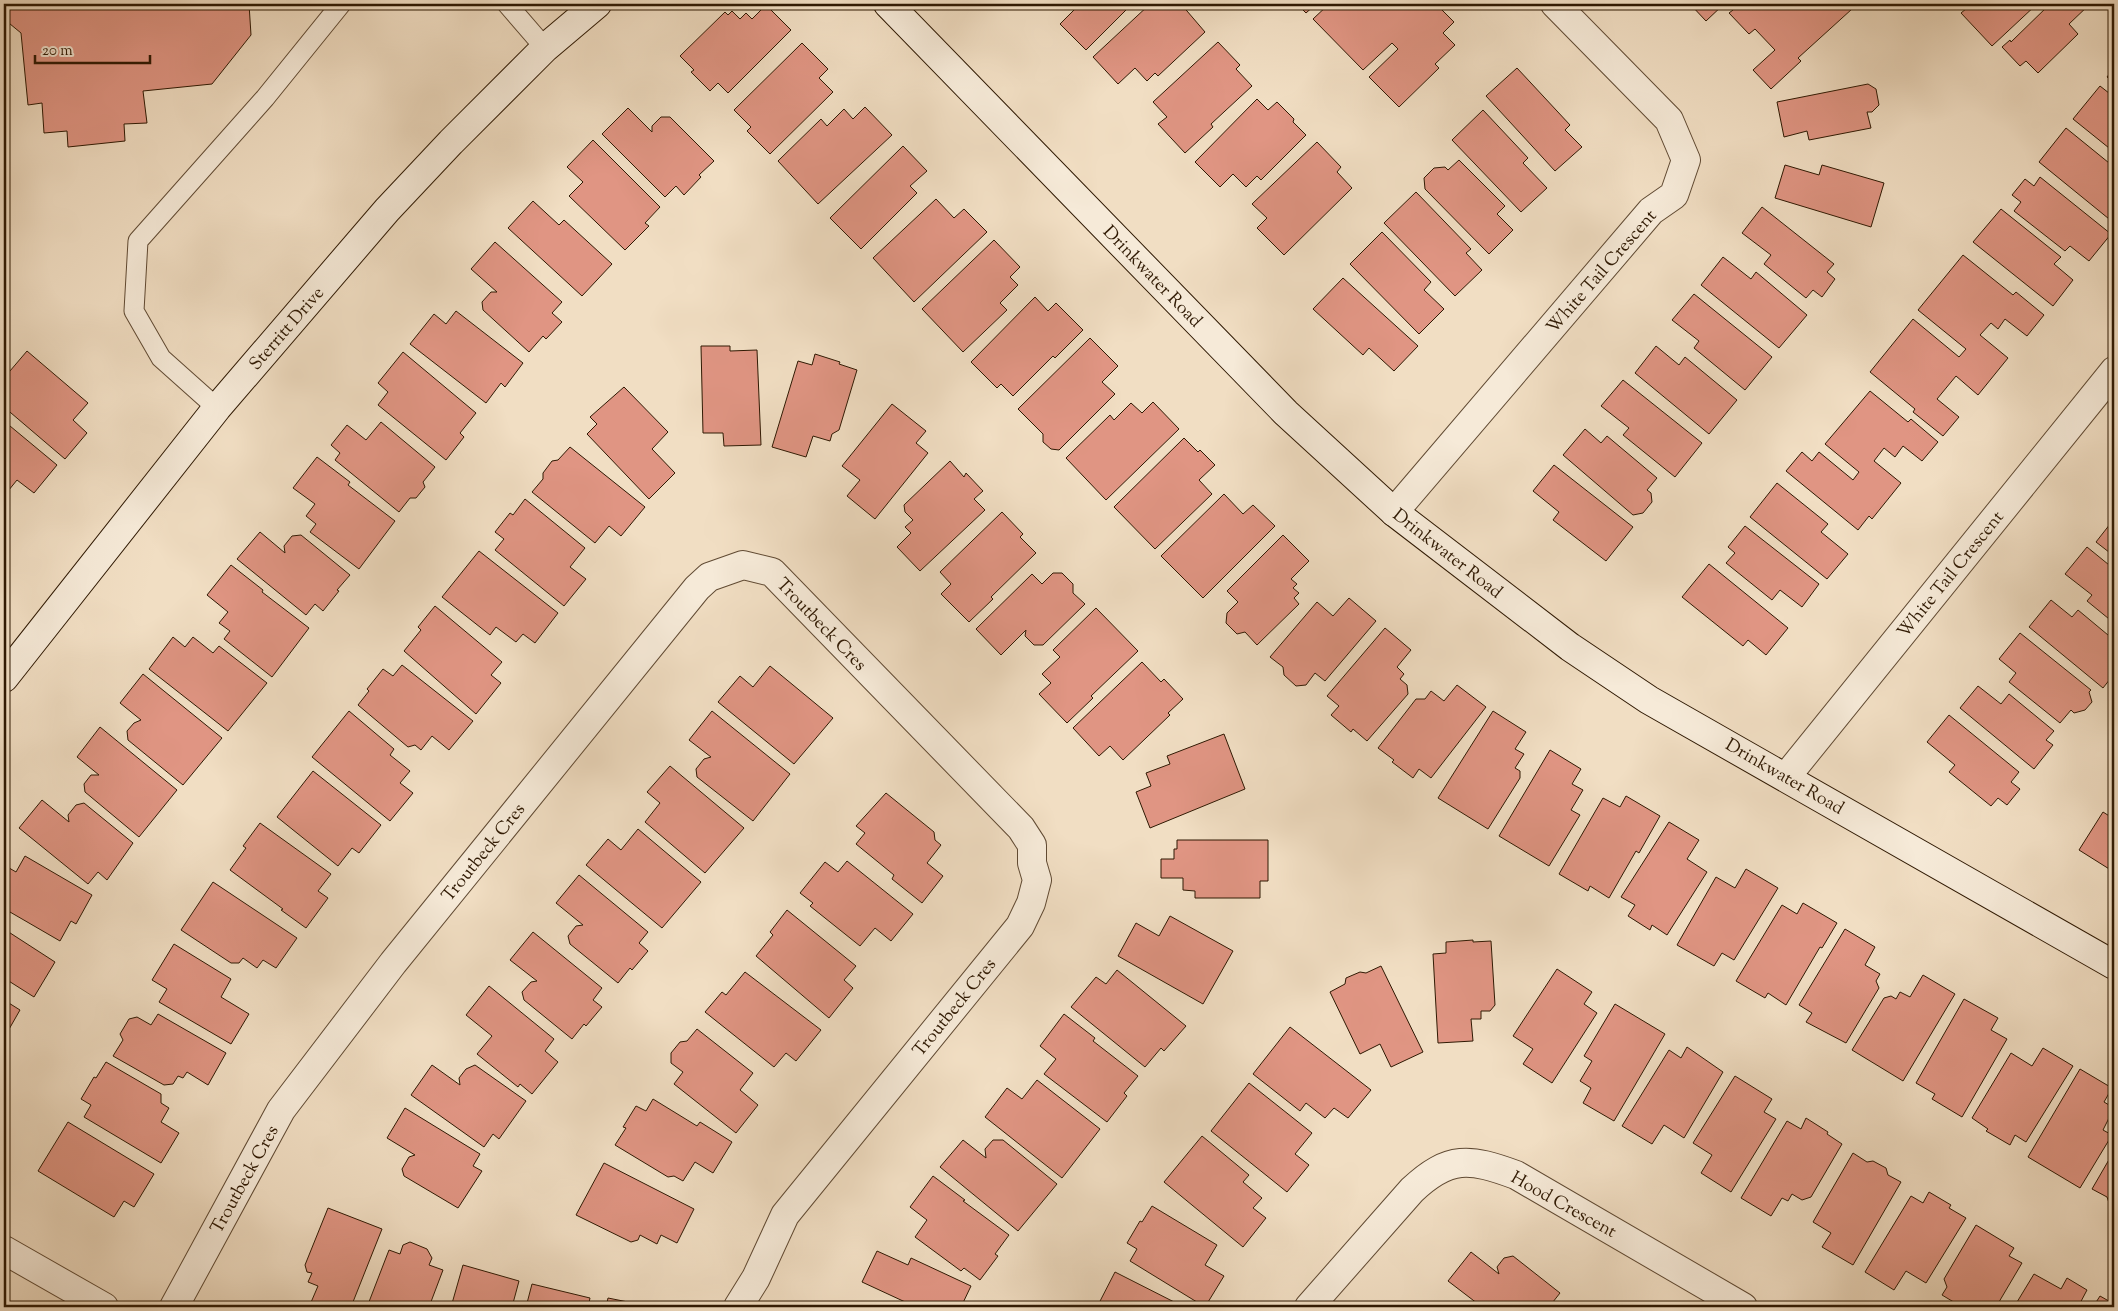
<svg xmlns="http://www.w3.org/2000/svg" width="2118" height="1311" font-family="'Sorts Mill Goudy',serif">
	<style>
		.building { fill: #e09583; stroke: #2f1903 }
		.lines { fill: none; stroke-linecap: round; stroke-linejoin: round }
		.lane-casing { stroke: #604a33; stroke-width: 21 }
		.street-casing { stroke: #604a33; stroke-width: 30 }
		.secondary-casing { stroke: #2f1903; stroke-width: 30 }
		.lane { stroke: #f6ead8; stroke-width: 19 }
		.street { stroke: #f6ead8; stroke-width: 28 }
		.secondary { stroke: #f6ead8; stroke-width: 28 }
		.labels { text-anchor: middle; stroke-width: 4; stroke-linejoin: round; paint-order: stroke }
		.street-label { font-size: 18px; fill: #2f1903; stroke: #f6ead8 }
	</style>
	<rect width="100%" height="100%" fill="#f1dec3"/>
	<filter id="stains"><feTurbulence type="fractalNoise" baseFrequency=".004" numOctaves="4"/><feColorMatrix values="0 0 0 0 .2 0 0 0 0 .09 0 0 0 0 .02 0 0 0 .5 -.17"/></filter>
	<radialGradient id="worn" r=".72"><stop offset=".6" stop-color="#630" stop-opacity="0"/><stop offset="1" stop-color="#630" stop-opacity=".3"/></radialGradient>
	<g class="building">
		<polygon points="4,4 249,4 251,35 212,84 143,91 147,123 124,124 125,141 68,147 67,131 44,133 42,103 28,105 21,33 4,19"/>
		<polygon points="1080,4 1132,4 1086,50 1060,24"/>
		<polygon points="1150,4 1165,4 1168,7 1172,4 1181,4 1205,32 1158,76 1155,73 1147,81 1135,68 1118,84 1093,57"/>
		<polygon points="1297,4 1316,4 1306,13"/>
		<polygon points="1329,4 1398,4 1402,8 1406,4 1436,4 1454,22 1443,33 1455,45 1435,64 1439,68 1399,107 1369,77 1398,49 1392,43 1363,70 1313,19"/>
		<polygon points="1690,4 1724,4 1706,21"/>
		<polygon points="1728,4 1847,4 1852,9 1798,58 1801,61 1771,89 1753,70 1775,50 1755,29 1749,34 1729,13 1733,10"/>
		<polygon points="1972,4 2037,4 1992,46 1961,13"/>
		<polygon points="2050,4 2090,4 2069,24 2078,34 2038,73 2026,61 2020,66 2002,47 2010,40 2011,42"/>
		<polygon points="766,5 791,30 728,93 718,83 710,91 691,72 694,70 680,56 725,12 728,15 732,11 740,19 746,13 752,19"/>
		<polygon points="1218,42 1240,65 1236,69 1252,86 1211,124 1213,127 1185,153 1158,124 1167,117 1153,102"/>
		<polygon points="802,43 828,69 819,78 833,92 770,154 747,131 751,127 734,110"/>
		<polygon points="1517,68 1570,125 1565,130 1582,147 1555,171 1486,96"/>
		<polygon points="2114,68 2114,83 2107,77"/>
		<polygon points="1868,84 1876,89 1879,105 1872,112 1867,112 1871,128 1809,140 1807,131 1784,137 1777,102"/>
		<polygon points="2100,86 2114,97 2114,152 2073,119"/>
		<polygon points="1257,99 1268,110 1277,102 1294,119 1293,122 1306,135 1261,180 1257,176 1246,187 1233,174 1220,187 1195,162"/>
		<polygon points="865,107 892,135 818,204 778,161 821,119 827,126 844,109 853,119"/>
		<polygon points="628,108 652,132 652,126 661,117 670,117 714,161 699,175 701,177 684,195 676,186 665,197 602,134"/>
		<polygon points="1483,110 1528,158 1523,163 1547,188 1521,212 1452,140"/>
		<polygon points="2066,128 2114,167 2114,223 2039,162"/>
		<polygon points="593,140 660,207 645,223 649,226 625,250 569,196 583,182 567,167"/>
		<polygon points="1317,142 1341,167 1337,172 1352,188 1284,255 1257,228 1267,218 1252,204"/>
		<polygon points="903,146 927,171 910,186 917,193 861,249 830,218"/>
		<polygon points="1459,160 1505,206 1497,214 1513,230 1489,254 1425,189 1424,178 1434,168 1445,167 1448,170"/>
		<polygon points="1785,165 1819,175 1822,165 1884,183 1871,227 1775,198"/>
		<polygon points="2040,177 2111,234 2089,261 2070,246 2065,251 2014,211 2021,202 2012,195 2025,179 2034,186"/>
		<polygon points="1416,192 1471,249 1466,253 1482,270 1455,296 1384,223"/>
		<polygon points="936,199 954,218 964,209 987,232 914,302 873,258"/>
		<polygon points="533,201 559,225 564,220 612,264 582,296 508,228"/>
		<polygon points="1762,207 1834,264 1827,272 1835,279 1822,297 1813,290 1806,298 1764,264 1771,255 1742,233"/>
		<polygon points="2001,209 2061,257 2054,264 2073,280 2053,306 1973,242"/>
		<polygon points="1382,232 1431,282 1424,290 1444,309 1419,334 1350,264"/>
		<polygon points="994,240 1020,267 1010,277 1018,285 1000,303 1007,310 963,352 922,309"/>
		<polygon points="495,242 562,302 552,313 562,322 546,339 543,336 529,352 483,310 482,302 491,292 497,292 471,269"/>
		<polygon points="1963,255 2013,295 2016,292 2044,315 2027,336 2005,319 1998,329 1991,323 1980,335 2008,358 1978,395 1956,376 1937,399 1959,417 1943,436 1913,412 1915,409 1870,372 1913,319 1959,357 1966,349 1918,310"/>
		<polygon points="1723,257 1751,279 1756,272 1807,315 1779,348 1701,285"/>
		<polygon points="1343,278 1418,346 1394,371 1369,348 1363,355 1313,309"/>
		<polygon points="1694,294 1772,357 1745,390 1694,348 1699,341 1672,320"/>
		<polygon points="1035,297 1048,311 1056,303 1083,330 1055,358 1053,356 1013,396 1001,384 997,388 971,362"/>
		<polygon points="456,311 523,363 505,387 501,383 486,403 410,344 434,314 446,324"/>
		<polygon points="1090,338 1118,366 1102,382 1115,394 1059,450 1051,449 1043,442 1043,434 1018,409"/>
		<polygon points="701,346 730,346 730,351 757,350 761,445 724,446 723,433 703,433"/>
		<polygon points="1656,346 1679,365 1685,357 1737,400 1709,434 1635,373"/>
		<polygon points="27,351 88,403 73,420 87,433 65,459 4,407 4,378"/>
		<polygon points="403,352 476,413 460,433 464,437 446,460 378,405 388,392 378,383"/>
		<polygon points="815,354 840,362 839,364 857,370 839,430 832,434 830,441 813,436 806,457 772,447 798,361 812,365"/>
		<polygon points="1623,380 1702,443 1675,477 1623,435 1629,428 1601,406"/>
		<polygon points="624,387 668,432 652,449 675,473 649,499 587,434 597,424 590,417"/>
		<polygon points="1870,391 1908,422 1911,419 1938,442 1922,461 1903,446 1895,457 1884,448 1874,461 1901,483 1872,519 1869,516 1858,530 1786,471 1802,452 1812,461 1819,452 1853,480 1859,472 1825,444"/>
		<polygon points="1153,402 1179,429 1106,500 1066,458 1110,415 1114,420 1131,403 1142,413"/>
		<polygon points="892,404 926,431 916,443 928,453 875,519 847,496 860,480 842,466"/>
		<polygon points="4,421 57,465 34,493 17,480 4,496"/>
		<polygon points="381,422 435,467 423,482 425,487 416,498 410,498 399,512 335,460 340,453 331,445 347,425 366,440"/>
		<polygon points="1585,429 1601,443 1607,436 1657,478 1647,490 1651,493 1652,502 1643,513 1633,515 1563,455"/>
		<polygon points="1184,438 1198,452 1200,450 1215,465 1199,480 1212,494 1155,549 1114,507"/>
		<polygon points="570,447 645,507 621,536 609,526 595,543 532,492 543,479 543,473 552,461 558,460"/>
		<polygon points="317,457 350,482 348,485 395,521 359,569 310,532 316,524 306,516 315,504 293,488"/>
		<polygon points="950,461 964,477 966,473 983,491 974,499 985,510 920,571 897,547 911,533 905,527 913,520 905,512 904,505"/>
		<polygon points="1554,465 1633,527 1606,561 1553,520 1559,512 1533,491"/>
		<polygon points="1777,483 1828,524 1821,532 1848,554 1827,579 1750,517"/>
		<polygon points="1224,494 1243,514 1253,505 1275,526 1203,598 1161,556"/>
		<polygon points="525,499 585,548 570,567 586,579 564,606 495,550 504,539 495,532 510,513 513,515"/>
		<polygon points="1002,512 1023,534 1020,537 1036,553 991,597 993,599 969,622 941,594 951,584 940,572"/>
		<polygon points="2114,519 2114,556 2096,542"/>
		<polygon points="1745,526 1819,584 1802,607 1780,590 1772,600 1726,563 1735,553 1728,547"/>
		<polygon points="260,532 285,553 284,546 292,536 301,535 350,575 337,590 339,591 323,611 315,604 306,615 237,559"/>
		<polygon points="1283,535 1309,561 1291,579 1297,584 1293,588 1299,593 1294,598 1299,604 1257,645 1245,632 1237,634 1226,623 1227,613 1238,602 1227,591"/>
		<polygon points="2087,547 2114,569 2114,623 2087,601 2092,595 2065,574"/>
		<polygon points="479,551 558,613 535,643 523,634 516,642 496,627 490,635 442,597"/>
		<polygon points="1709,564 1788,628 1766,655 1748,640 1743,646 1682,597"/>
		<polygon points="231,565 263,590 262,592 309,628 272,677 224,639 230,631 219,623 228,612 207,595"/>
		<polygon points="1053,573 1062,573 1073,584 1073,593 1085,604 1043,645 1034,645 1025,636 1026,630 1001,655 976,629 1032,574 1042,584"/>
		<polygon points="1349,598 1376,621 1325,681 1315,673 1306,685 1296,686 1284,675 1283,667 1270,657 1317,602 1333,616"/>
		<polygon points="2051,600 2072,617 2078,610 2114,640 2114,674 2103,688 2029,627"/>
		<polygon points="435,606 502,662 491,675 501,683 476,714 404,651 421,630 418,627"/>
		<polygon points="1096,608 1138,651 1091,696 1093,698 1067,723 1039,694 1051,683 1042,674 1060,657 1053,650"/>
		<polygon points="1385,628 1411,650 1397,667 1404,674 1400,679 1407,685 1408,694 1367,741 1353,729 1351,732 1331,715 1339,706 1327,696"/>
		<polygon points="2020,633 2091,690 2089,692 2092,702 2085,710 2074,713 2071,710 2060,723 2009,682 2016,673 1999,659"/>
		<polygon points="173,637 185,647 193,637 213,653 219,646 267,683 228,731 149,669"/>
		<polygon points="1142,662 1161,682 1164,679 1183,699 1168,713 1170,715 1123,760 1110,746 1099,756 1073,728"/>
		<polygon points="402,665 473,721 449,750 432,736 421,750 415,745 408,747 358,705 369,691 367,689 383,669 393,676"/>
		<polygon points="770,666 833,718 794,764 718,702 740,676 753,687"/>
		<polygon points="143,674 222,738 183,785 128,740 127,731 134,723 141,720 120,703"/>
		<polygon points="1457,685 1486,707 1431,778 1419,769 1413,778 1392,762 1394,760 1378,748 1416,699 1425,699 1431,691 1444,701"/>
		<polygon points="1978,686 2001,704 2009,694 2054,731 2046,740 2053,745 2034,769 1960,708"/>
		<polygon points="349,711 394,749 390,755 410,771 400,783 413,793 390,821 312,757"/>
		<polygon points="712,711 790,774 753,821 697,777 696,769 704,759 711,757 689,740"/>
		<polygon points="1493,711 1526,732 1515,749 1524,754 1515,768 1520,771 1520,778 1488,829 1438,798"/>
		<polygon points="1949,715 2019,772 2011,782 2020,789 2007,805 1998,798 1991,806 1949,772 1955,765 1927,742"/>
		<polygon points="100,727 177,790 139,837 85,792 84,784 91,775 99,775 77,757"/>
		<polygon points="1224,734 1245,789 1150,828 1136,792 1151,786 1146,773 1170,764 1167,756"/>
		<polygon points="1550,750 1581,769 1572,784 1583,790 1571,810 1580,815 1549,866 1499,836"/>
		<polygon points="670,766 744,828 705,873 645,822 660,803 647,792"/>
		<polygon points="313,771 381,825 359,853 352,848 338,866 277,817"/>
		<polygon points="886,793 934,832 935,840 941,845 927,863 943,876 922,903 892,879 894,875 856,844 865,833 856,826"/>
		<polygon points="1626,796 1660,816 1639,853 1636,851 1609,898 1590,886 1588,891 1559,874 1603,798 1620,807"/>
		<polygon points="42,800 69,822 68,815 76,805 84,803 133,843 107,880 98,872 88,884 19,828"/>
		<polygon points="2103,812 2114,819 2114,872 2079,850"/>
		<polygon points="1669,822 1699,840 1687,859 1707,872 1667,935 1652,925 1650,930 1628,916 1635,905 1621,897"/>
		<polygon points="260,823 331,874 318,891 328,898 306,928 281,910 283,909 230,870 246,848 243,846"/>
		<polygon points="638,829 701,882 662,928 586,865 608,839 621,850"/>
		<polygon points="1177,840 1268,840 1268,881 1260,881 1260,898 1195,898 1195,891 1183,890 1183,878 1161,878 1161,859 1174,859 1174,849 1177,849"/>
		<polygon points="25,856 92,895 76,924 71,921 60,941 10,912 9,914 4,911 4,865 16,872"/>
		<polygon points="847,861 913,914 891,941 875,928 860,946 810,906 813,903 800,893 825,862 838,872"/>
		<polygon points="1746,869 1778,888 1734,960 1722,953 1714,966 1677,945 1716,877 1735,888"/>
		<polygon points="579,875 648,932 639,943 648,951 632,970 630,968 618,983 570,944 568,936 576,926 583,925 556,903"/>
		<polygon points="213,882 297,938 276,968 263,960 257,968 243,958 239,963 231,963 181,930"/>
		<polygon points="1803,903 1837,923 1822,948 1820,947 1786,1005 1768,993 1765,998 1736,981 1782,905 1797,914"/>
		<polygon points="787,910 856,966 844,980 853,988 829,1018 756,956 773,935 770,932"/>
		<polygon points="1170,916 1233,951 1203,1004 1118,956 1136,923 1159,936"/>
		<polygon points="4,929 55,962 34,997 4,978"/>
		<polygon points="1845,929 1875,947 1865,965 1880,974 1876,981 1879,988 1846,1043 1806,1022 1812,1013 1799,1005"/>
		<polygon points="533,932 602,988 593,1000 602,1007 586,1026 584,1024 572,1039 524,1000 522,992 531,982 537,981 510,960"/>
		<polygon points="1473,940 1473,942 1491,941 1495,1005 1490,1011 1481,1011 1481,1019 1471,1019 1473,1041 1438,1043 1433,954 1446,953 1446,942"/>
		<polygon points="174,944 231,979 221,997 249,1014 231,1044 159,1002 167,989 152,980"/>
		<polygon points="1381,966 1423,1052 1391,1067 1380,1044 1360,1054 1330,992 1345,984 1346,978 1360,972 1366,973"/>
		<polygon points="1557,969 1592,992 1584,1004 1597,1013 1552,1083 1523,1064 1533,1049 1513,1036"/>
		<polygon points="1117,970 1186,1026 1164,1051 1161,1048 1145,1067 1071,1007 1096,977 1106,984"/>
		<polygon points="745,972 821,1030 796,1061 786,1053 774,1067 705,1012 722,992 726,995"/>
		<polygon points="1923,975 1955,994 1903,1081 1852,1050 1884,998 1891,996 1896,999 1900,992 1910,997"/>
		<polygon points="489,986 554,1039 545,1051 558,1062 532,1094 520,1084 518,1087 477,1054 492,1036 466,1015"/>
		<polygon points="1964,999 1998,1018 1991,1030 2007,1039 1962,1117 1932,1099 1935,1094 1916,1083"/>
		<polygon points="4,1000 20,1010 4,1038"/>
		<polygon points="1615,1004 1665,1034 1614,1121 1583,1103 1591,1088 1580,1081 1592,1061 1584,1056"/>
		<polygon points="158,1014 226,1053 208,1085 187,1072 183,1078 178,1076 173,1084 164,1085 113,1056 123,1040 120,1034 129,1019 137,1017 151,1025"/>
		<polygon points="1064,1014 1095,1038 1093,1041 1138,1076 1124,1093 1127,1096 1107,1122 1044,1074 1056,1059 1040,1046"/>
		<polygon points="1290,1027 1371,1090 1348,1118 1334,1108 1325,1118 1306,1103 1300,1111 1253,1074"/>
		<polygon points="697,1029 753,1073 740,1090 758,1105 736,1133 674,1084 683,1072 671,1063 671,1053 680,1042 687,1041"/>
		<polygon points="1687,1047 1723,1072 1684,1138 1664,1125 1652,1144 1622,1126 1669,1050 1681,1058"/>
		<polygon points="2043,1048 2073,1066 2026,1142 2015,1135 2010,1145 1986,1131 1988,1129 1972,1118 2011,1053 2032,1066"/>
		<polygon points="106,1062 161,1094 161,1103 169,1108 161,1122 179,1133 161,1163 84,1117 91,1105 81,1099 94,1077 96,1078"/>
		<polygon points="432,1065 460,1085 459,1078 466,1069 475,1065 526,1101 499,1139 493,1134 484,1147 411,1095"/>
		<polygon points="2080,1069 2112,1088 2104,1102 2114,1108 2103,1130 2112,1135 2080,1188 2028,1157"/>
		<polygon points="1735,1076 1772,1099 1764,1112 1776,1119 1731,1192 1701,1173 1712,1155 1693,1143"/>
		<polygon points="1037,1080 1100,1129 1062,1178 985,1117 1007,1088 1022,1099"/>
		<polygon points="1249,1083 1312,1133 1295,1154 1309,1165 1287,1192 1211,1131"/>
		<polygon points="653,1099 697,1126 700,1122 732,1142 713,1173 695,1162 683,1181 674,1176 668,1177 615,1145 626,1128 623,1127 636,1106 646,1111"/>
		<polygon points="405,1108 480,1154 473,1166 482,1171 458,1208 404,1176 402,1169 409,1157 415,1155 387,1138"/>
		<polygon points="1806,1118 1828,1132 1827,1134 1842,1144 1811,1197 1802,1200 1792,1194 1788,1201 1782,1198 1771,1216 1741,1198 1787,1121 1801,1129"/>
		<polygon points="68,1122 154,1174 134,1207 124,1201 114,1217 38,1171"/>
		<polygon points="1202,1136 1249,1175 1243,1182 1262,1198 1253,1208 1266,1218 1243,1247 1164,1182"/>
		<polygon points="963,1140 986,1158 985,1149 993,1140 1003,1140 1057,1184 1018,1231 940,1167"/>
		<polygon points="2114,1151 2114,1208 2110,1206 2107,1197 2092,1189"/>
		<polygon points="1853,1153 1867,1162 1873,1161 1886,1168 1888,1175 1901,1182 1853,1265 1822,1247 1831,1233 1813,1222"/>
		<polygon points="604,1163 694,1209 677,1243 661,1235 657,1244 640,1235 638,1240 631,1242 576,1215"/>
		<polygon points="933,1176 965,1200 963,1201 1009,1235 995,1254 998,1256 980,1280 964,1268 961,1271 915,1237 927,1220 910,1207"/>
		<polygon points="1929,1192 1951,1205 1949,1208 1966,1218 1926,1283 1906,1271 1894,1290 1865,1272 1911,1196 1923,1203"/>
		<polygon points="1152,1206 1217,1245 1205,1265 1224,1276 1205,1307 1130,1261 1137,1249 1127,1243 1140,1221 1142,1222"/>
		<polygon points="328,1208 382,1229 351,1307 309,1307 318,1286 308,1282 312,1273 307,1272 305,1265"/>
		<polygon points="1976,1225 2014,1248 2009,1256 2022,1263 1996,1307 1955,1307 1957,1304 1942,1295 1947,1287 1944,1279"/>
		<polygon points="410,1242 427,1249 432,1258 429,1265 443,1270 429,1307 367,1307 389,1250 400,1254 403,1245"/>
		<polygon points="877,1251 908,1265 911,1258 971,1286 961,1307 916,1307 862,1282"/>
		<polygon points="1471,1252 1499,1274 1497,1267 1504,1258 1513,1256 1560,1293 1549,1307 1482,1307 1448,1281"/>
		<polygon points="463,1265 519,1281 512,1307 451,1307"/>
		<polygon points="1115,1272 1184,1307 1097,1307"/>
		<polygon points="2034,1274 2061,1289 2067,1278 2087,1290 2078,1307 2014,1307"/>
		<polygon points="532,1284 590,1298 588,1307 526,1307"/>
		<polygon points="2100,1296 2114,1304 2114,1307 2093,1307"/>
		<polygon points="608,1298 653,1307 606,1307"/>
	</g>
	<g class="lines">
		<defs>
			<g id="lane">
				<polyline points="507,4 545,48"/>
				<polyline points="217,408 161,358 134,311 138,241 265,98 341,4"/>
			</g>
			<g id="street">
				<polyline points="1394,512 1651,211 1674,195 1686,160 1669,120 1555,4"/>
				<polyline points="1786,777 2114,371"/>
				<polyline points="4,1250 104,1307"/>
				<polyline points="174,1307 281,1110 393,963 697,588 709,577 743,565 772,572 1021,828 1032,845 1032,863 1037,880 1031,903 1020,926 785,1215 756,1278 738,1307"/>
				<path d="M1309 1307 1412 1190C1449 1155 1470 1158 1516 1175L1743 1307"/>
			</g>
			<g id="secondary">
				<polyline points="888,4 1286,413 1394,512 1570,647 1649,700 2114,965"/>
				<polyline points="4,678 217,408 387,210 451,142 545,48 597,4"/>
			</g>
		</defs>
		<use href="#lane" class="lane-casing"/>
		<use href="#street" class="street-casing"/>
		<use href="#secondary" class="secondary-casing"/>
		<use href="#lane" class="lane"/>
		<use href="#street" class="street"/>
		<use href="#secondary" class="secondary"/>
	</g>
	<g class="labels">
		<g class="street-label">
			<text transform="translate(1601 271) rotate(-49)" y="6">White Tail Crescent</text>
			<text transform="translate(1153 276) rotate(46)" y="6">Drinkwater Road</text>
			<text transform="translate(286 328) rotate(-49)" y="6">Sterritt Drive</text>
			<text transform="translate(1448 553) rotate(38)" y="6">Drinkwater Road</text>
			<text transform="translate(1950 574) rotate(-51)" y="6">White Tail Crescent</text>
			<text transform="translate(822 624) rotate(46)" y="6">Troutbeck Cres</text>
			<text transform="translate(1785 776) rotate(30)" y="6">Drinkwater Road</text>
			<text transform="translate(483 852) rotate(-51)" y="6">Troutbeck Cres</text>
			<text transform="translate(954 1007) rotate(-51)" y="6">Troutbeck Cres</text>
			<text transform="translate(244 1179) rotate(-61)" y="6">Troutbeck Cres</text>
			<text transform="translate(1564 1204) rotate(29)" y="6">Hood Crescent</text>
		</g>
	</g>
	<rect width="2118" height="1311" fill="none" stroke="#f1dec3" stroke-width="20"/>
	<rect x="5" y="5" width="2108" height="1301" fill="none" stroke="#2f1903" stroke-width="2.5"/>
	<rect x="10" y="10" width="2098" height="1291" fill="none" stroke="#2f1903"/>
	<path d="M35 55v8h115v-8" fill="none" stroke="#2f1903" stroke-width="2.5"/>
	<text x="42" y="55" font-size="15" fill="#2f1903" stroke="#f6ead8" stroke-width="4" paint-order="stroke">20 m</text>
	<rect width="100%" height="100%" filter="url(#stains)"/>
	<rect width="100%" height="100%" fill="url(#worn)"/>
</svg>
